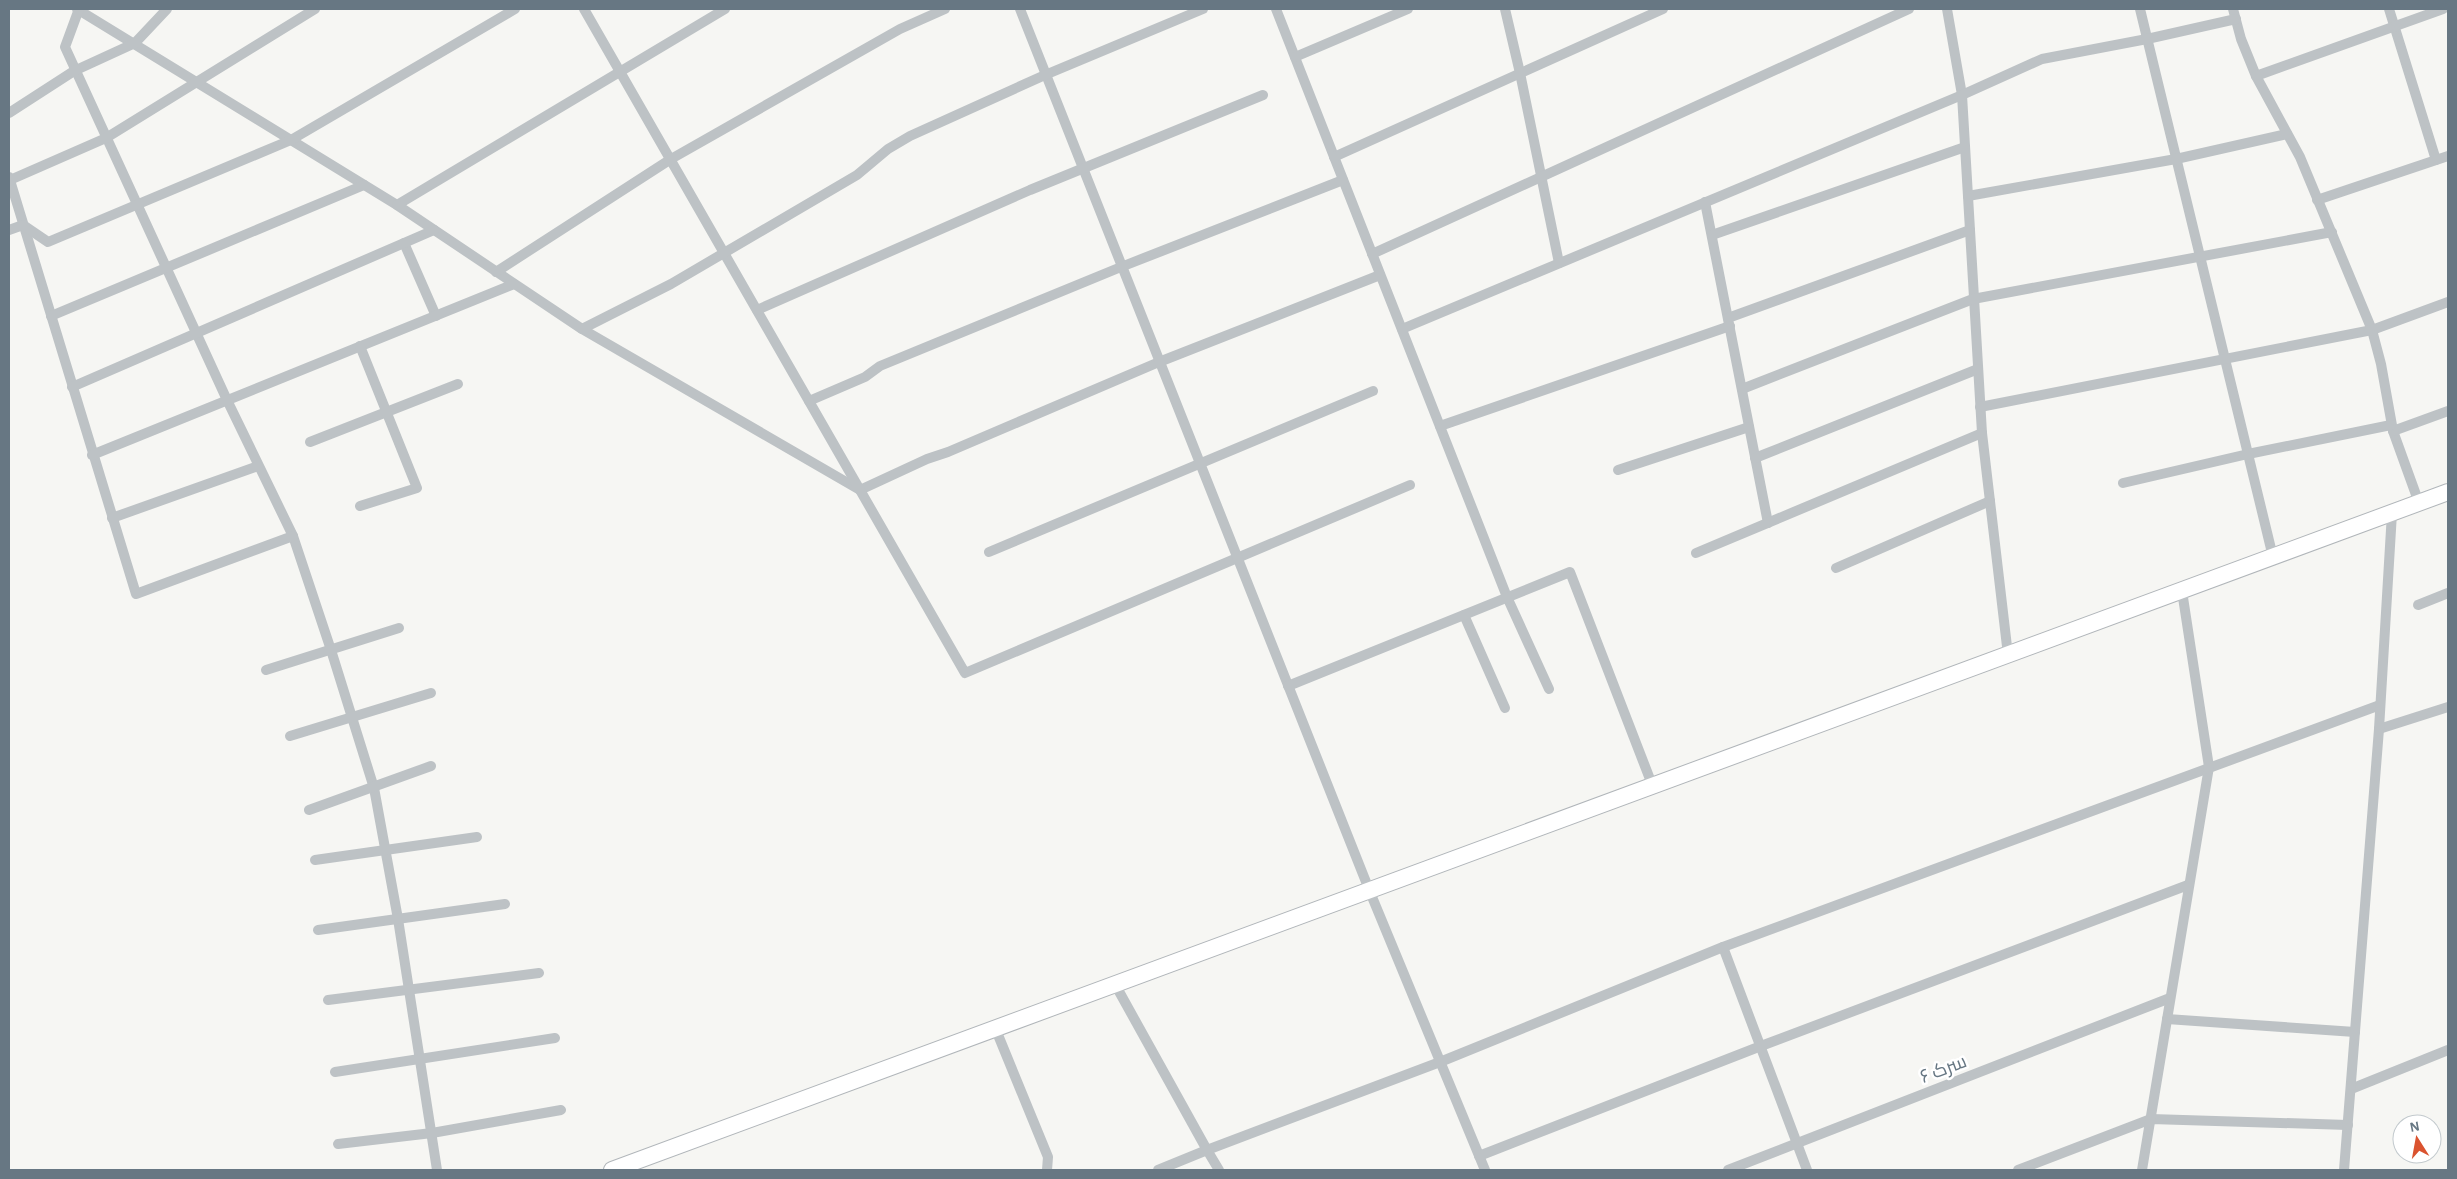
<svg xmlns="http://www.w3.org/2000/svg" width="2457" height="1179" font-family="'Alegreya Sans',Cairo,sans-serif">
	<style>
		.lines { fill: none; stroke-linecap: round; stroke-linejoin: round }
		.primary-casing { stroke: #b1b6ba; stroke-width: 18 }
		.street { stroke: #bdc2c5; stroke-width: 10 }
		.primary { stroke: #fff; stroke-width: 16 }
		.labels { text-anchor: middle; stroke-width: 5; stroke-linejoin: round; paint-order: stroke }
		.street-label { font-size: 19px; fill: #677783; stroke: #fff }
	</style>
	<rect width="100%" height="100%" fill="#f6f6f3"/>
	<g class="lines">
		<defs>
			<polyline id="primary" points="612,1170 2448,492"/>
		</defs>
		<use href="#primary" class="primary-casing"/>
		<g class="street">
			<polyline points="77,9 397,205 582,329 860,490 927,459 948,452 1159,362 1380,275"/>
			<polyline points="79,9 65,47 227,400 293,536 331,650 374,788 398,919 437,1170"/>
			<polyline points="584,9 965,673 1410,485"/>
			<polyline points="1020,9 1370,892 1485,1170"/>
			<polyline points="1276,9 1507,597 1549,689"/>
			<polyline points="1505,9 1520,73 1559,263"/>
			<polyline points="1947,9 1962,95 1982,433 2008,655"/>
			<polyline points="2140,9 2273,557"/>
			<polyline points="2233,9 2241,39 2256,76 2300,157 2372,330 2381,364 2393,431 2419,503"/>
			<polyline points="2389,9 2436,160"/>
			<polyline points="1295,57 1408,9"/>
			<polyline points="2256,76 2443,9"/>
			<polyline points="9,113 74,71 135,43 167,9"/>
			<polyline points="1334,157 1663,9"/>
			<polyline points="9,177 136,594 293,536"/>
			<polyline points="10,180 106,138 315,9"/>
			<polyline points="1968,196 2176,159 2287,134"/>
			<polyline points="2317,200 2448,156"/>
			<polyline points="1705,202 1768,523"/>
			<polyline points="397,205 725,9"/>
			<polyline points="9,230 23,225 48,242 291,140 515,9"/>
			<polyline points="1712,235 1965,147"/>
			<polyline points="404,243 436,316"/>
			<polyline points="1372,254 1909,9"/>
			<polyline points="496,272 671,159 900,29 945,9"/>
			<polyline points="757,310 1030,190 1263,95"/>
			<polyline points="51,316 364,185"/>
			<polyline points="1728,318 1970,230"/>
			<polyline points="582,329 671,284 857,175 888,149 910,136 1045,75 1203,9"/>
			<polyline points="1402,329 1962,95 2042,59 2147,39 2236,19"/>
			<polyline points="72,387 434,230"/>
			<polyline points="1742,389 1973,299 2332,232"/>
			<polyline points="809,401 865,377 880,366 1121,267 1343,180"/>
			<polyline points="1980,407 2372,330 2448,302"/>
			<polyline points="1440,426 1730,326"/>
			<polyline points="2393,431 2448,411"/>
			<polyline points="310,442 458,384"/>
			<polyline points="92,455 514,284"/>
			<polyline points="1755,458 1978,369"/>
			<polyline points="1618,470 1749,427"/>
			<polyline points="2123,483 2248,454 2391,425"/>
			<polyline points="360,506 417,488 360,346"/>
			<polyline points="112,518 258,466"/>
			<polyline points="989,552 1373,391"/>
			<polyline points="1696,553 1982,433"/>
			<polyline points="1836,568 1990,501"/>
			<polyline points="2418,605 2448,593"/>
			<polyline points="1464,615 1505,708"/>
			<polyline points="266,670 399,628"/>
			<polyline points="1288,686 1570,572 1653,787"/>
			<polyline points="2379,729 2448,707"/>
			<polyline points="290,736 431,693"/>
			<polyline points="309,810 431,766"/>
			<polyline points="315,860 477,837"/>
			<polyline points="318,930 505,904"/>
			<polyline points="1723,947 1807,1170"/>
			<polyline points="1116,986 1207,1150 1440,1062 1723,947 2380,705"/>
			<polyline points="328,1000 539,973"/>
			<polyline points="2167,1019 2355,1032"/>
			<polyline points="996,1030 1048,1157 1047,1170"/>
			<polyline points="335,1072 555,1038"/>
			<polyline points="2351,1089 2448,1050"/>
			<polyline points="338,1144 432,1133 561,1110"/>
			<polyline points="1479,1156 1761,1046 2188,885"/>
			<polyline points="1158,1170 1207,1150 1219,1170"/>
			<polyline points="1728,1170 2170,998"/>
			<polyline points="2018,1170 2151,1119 2348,1125"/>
			<polyline points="2142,1170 2209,767 2182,591"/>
			<polyline points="2344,1170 2379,729 2392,513"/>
		</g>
		<use href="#primary" class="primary"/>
	</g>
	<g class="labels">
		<g class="street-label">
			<text transform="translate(1943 1068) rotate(-21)" y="7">سرک ۶</text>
		</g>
	</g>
	<rect width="2457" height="1179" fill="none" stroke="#677783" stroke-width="20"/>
	<g transform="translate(2417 1139) rotate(349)"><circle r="24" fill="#ffffff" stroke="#c2c9cd"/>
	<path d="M0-4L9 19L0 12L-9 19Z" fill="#da532f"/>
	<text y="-8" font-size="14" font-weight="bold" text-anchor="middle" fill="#677783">N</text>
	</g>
</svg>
